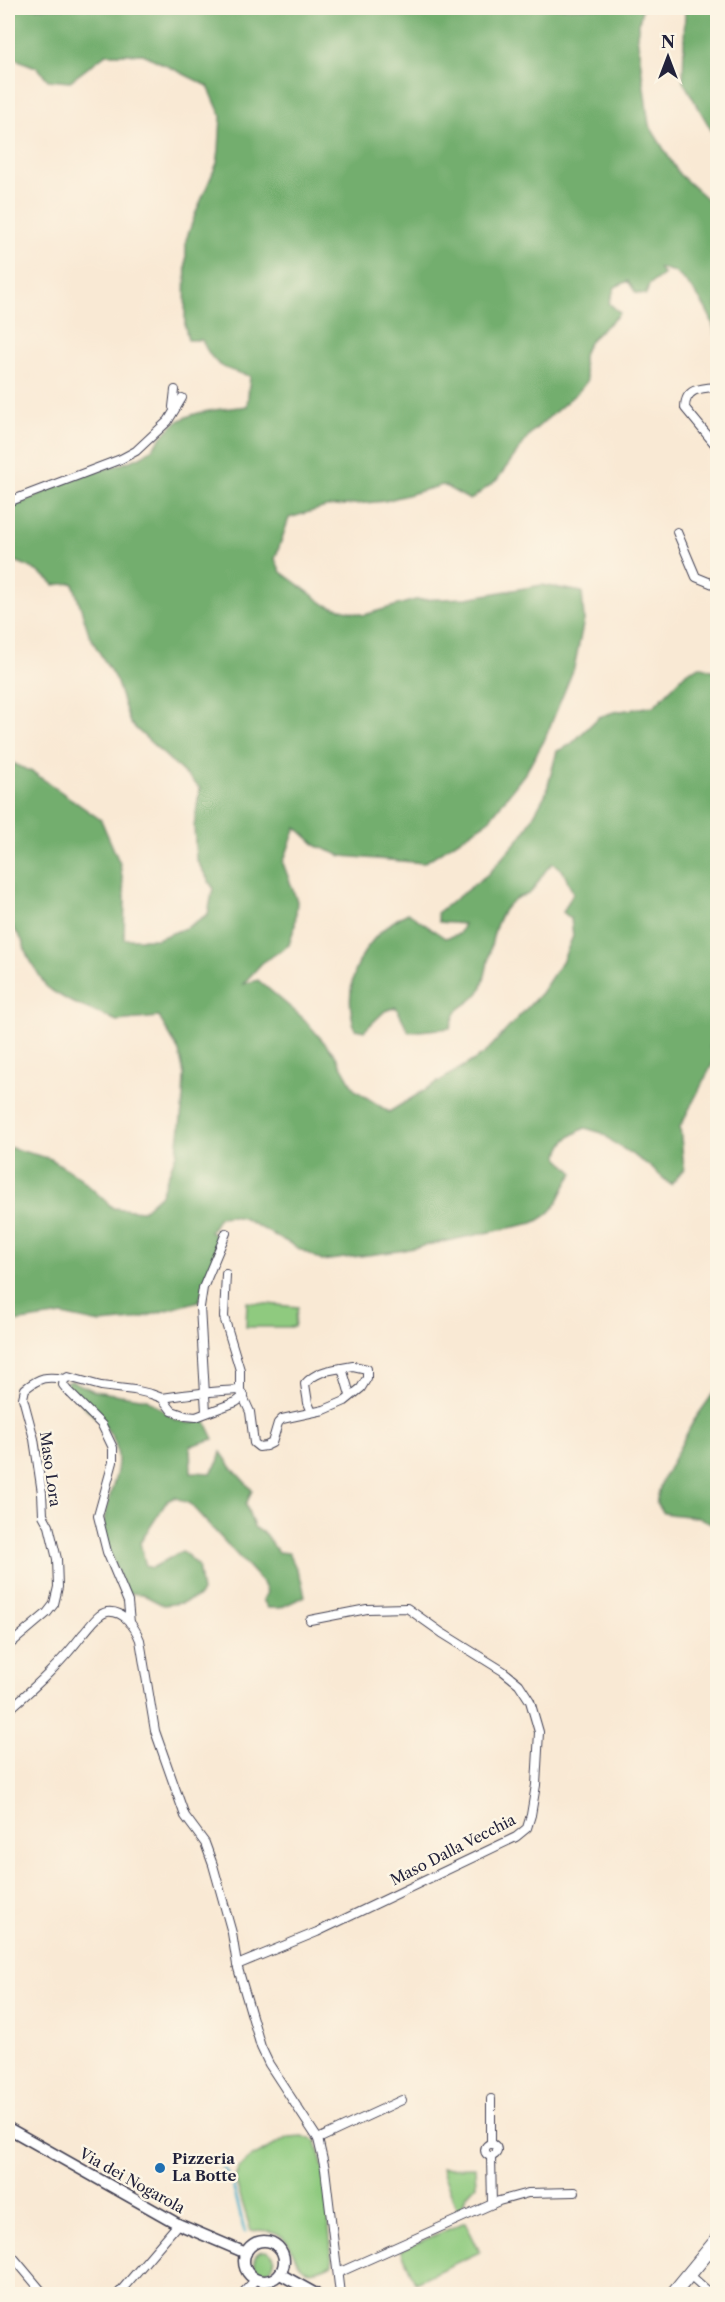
<svg xmlns="http://www.w3.org/2000/svg" width="725" height="2302" font-family="'Libre Caslon Text',serif">
	<style>
		.green { fill: #8fca7f; stroke: #58765d; stroke-width: 1.5 }
		.forest { fill: #73ae6e; stroke: #4a6854; stroke-width: 1.5 }
		.lines { fill: none; stroke-linecap: round; stroke-linejoin: round }
		.stream { stroke: #4aafc9; stroke-width: 3 }
		.minor-casing { stroke: #424052; stroke-width: 10 }
		.tertiary-casing { stroke: #424052; stroke-width: 13 }
		.primary-casing { stroke: #424052; stroke-width: 16 }
		.minor { stroke: #fff; stroke-width: 8 }
		.tertiary { stroke: #fff; stroke-width: 10 }
		.primary { stroke: #fff; stroke-width: 14 }
		.poi-dot { fill: #1f6fb2; stroke: #fcf5e5; stroke-width: 2 }
		.labels { text-anchor: middle; stroke-width: 5; stroke-linejoin: round; paint-order: stroke }
		.street-label { font-size: 15px; fill: #22223b; stroke: #fcf5e5 }
		.poi-label { font-size: 15px; font-weight: bold; fill: #22223b; stroke: #fcf5e5; text-anchor: start }
	</style>
	<rect width="100%" height="100%" fill="#fcf5e5"/>
	<filter id="ink" filterUnits="userSpaceOnUse"><feTurbulence type="fractalNoise" baseFrequency=".0167" numOctaves="2"/><feDisplacementMap in="SourceGraphic" scale="12" xChannelSelector="R" yChannelSelector="G"/><feConvolveMatrix kernelMatrix="1 2 1 2 8 2 1 2 1" color-interpolation-filters="sRGB"/></filter>
	<filter id="wash" filterUnits="userSpaceOnUse"><feTurbulence type="fractalNoise" baseFrequency=".008" numOctaves="4" result="noise"/><feDisplacementMap in="SourceGraphic" scale="24" xChannelSelector="R" yChannelSelector="G"/><feGaussianBlur stdDeviation="1.35" result="paint"/><feColorMatrix in="noise" values="0 0 0 0 0 0 0 0 0 0 0 0 0 0 0 0 0 1.4 0 .05"/><feComposite in="paint" operator="in"/></filter>
	<g filter="url(#wash)">
		<rect width="100%" height="100%" fill="#f9e9d4"/>
		<g class="green">
			<polygon points="247,1302 298,1307 294,1327 246,1327"/>
			<path d="M302 2136 316 2141 325 2176 332 2264C277 2292 314 2223 251 2231L235 2179 238 2169 247 2160 289 2137Z"/>
			<polygon points="475,2167 476,2185 466,2196 462,2207 457,2209 441,2168"/>
			<polygon points="465,2222 480,2252 415,2282 401,2250"/>
			<circle cx="264" cy="2261" r="10"/>
		</g>
		<g class="forest">
			<path d="M8 8H642L637 35 649 125 679 174 717 208V332L715 333C712 313 693 287 677 274 672 270 664 269 658 268L664 274 649 285 646 295 636 293 628 281 615 287 609 303 620 313C608 327 586 337 583 357 582 364 586 374 587 381L579 391 531 433 497 480 470 500 443 485 385 501 326 507 289 518 275 559 281 572 326 605 364 615 415 600 467 598 542 585 582 592 584 620 574 668 544 741 526 772 488 821 424 863 342 856 317 846 296 827 283 863 297 901 295 925 289 945 262 963 243 984 258 980 304 1019 335 1055 355 1090 389 1112 484 1054 541 993 563 960 573 936 571 919 563 912 573 893 563 871 553 863C540 874 541 881 531 892 526 897 520 895 515 899 488 917 492 963 481 989 476 1000 465 1003 457 1011 454 1015 452 1023 450 1028L409 1032 396 1007 385 1011 364 1031 355 1029C340 981 364 935 408 913L445 938 459 934 464 924 439 922 437 913 488 874 524 833 546 793 557 751 570 745 599 717 614 712 654 706 687 672 700 666 717 672V1024L710 1047 715 1059 680 1127 684 1169 671 1185 647 1164 614 1143 602 1133 585 1128C571 1135 559 1142 559 1159L574 1173C556 1195 563 1209 533 1223L399 1251 322 1261 243 1218 230 1216 219 1217 210 1232 218 1237 219 1243 199 1301 133 1320 100 1323 62 1315 8 1323V1147L51 1159 78 1176 113 1208 142 1211 161 1194 177 1152 183 1101 184 1075 179 1051 159 1017 117 1021 69 1001 47 988 27 955 22 940 9 922 8 924V761L34 773 101 820 120 864 125 896 124 939H157L188 927 208 914 213 888 196 859 194 826 200 788 130 723 116 680 90 637 73 583 54 585C45 574 21 561 8 560V510C31 498 54 486 79 477 99 470 120 466 140 457 154 451 161 435 173 425 193 409 222 410 247 406L250 376C225 370 213 366 202 340H188L185 326 186 240 196 212 217 163 219 150 221 116 208 86 143 54H106L69 82 48 80 38 68 8 56Z"/>
			<polygon points="685,8 717,8 717,140 683,81"/>
			<path d="M72 1381 94 1391 147 1399 176 1420 189 1423 205 1420 214 1439 190 1446 191 1472 211 1473 218 1462 221 1452 232 1468 252 1490 246 1505 254 1527 265 1534 278 1552 289 1553 301 1579 305 1596 280 1608H268L263 1600 267 1592 263 1583 190 1504 175 1497 167 1501 140 1543 146 1566 152 1568 182 1551 198 1565 202 1592 198 1597 181 1603 163 1605 142 1594 127 1593C118 1571 103 1546 104 1523 105 1498 124 1472 116 1446 108 1419 76 1407 66 1382Z"/>
			<path d="M717 1388V1529C705 1514 682 1517 664 1513L656 1503 661 1483 693 1422Z"/>
		</g>
		<g class="lines">
			<path class="stream" d="M220 2164C236 2181 238 2210 245 2232"/>
		</g>
	</g>
	<g filter="url(#ink)">
		<g class="lines">
			<defs>
				<g id="minor">
					<path d="M718 387C701 388 685 388 685 408L718 448"/>
					<polyline points="173,407 175,390"/>
					<polyline points="8,502 121,459 136,451 168,421 182,398"/>
					<polyline points="677,532 696,577 718,586"/>
					<polyline points="226,1274 224,1317 240,1370 240,1390"/>
					<path d="M162 1398C188 1394 213 1391 240 1390L250 1412 254 1443 259 1447 266 1446 272 1443 278 1423 282 1419 324 1410 345 1401 361 1388 367 1378V1369L353 1366 342 1368"/>
					<polyline points="206,1412 200,1307 203,1288 226,1233"/>
					<path d="M312 1412 308 1403 305 1384C314 1373 327 1370 342 1368L350 1395"/>
					<polyline points="130,1623 128,1602 107,1552 98,1516 113,1462 113,1448 102,1425 67,1390 63,1385 64,1380 68,1377 101,1386 134,1390 151,1394 162,1398 172,1411 186,1416 196,1417 236,1402 244,1396"/>
					<path d="M8 1646 47 1613 54 1604 58 1587 57 1559 49 1526 43 1515 42 1493 34 1439 23 1398 25 1389C40 1377 46 1376 65 1379"/>
					<path d="M8 1709 11 1708C37 1685 62 1662 83 1634 90 1627 97 1614 107 1612 124 1610 135 1627 140 1640L155 1731 185 1816 205 1843 213 1865 232 1933 237 1965 261 2047 269 2064 318 2139 325 2169 340 2294"/>
					<polyline points="237,1965 317,1932 516,1837 527,1828 531,1815 536,1785 539,1732 530,1701 519,1684 503,1671 442,1633 407,1608 367,1609 310,1620"/>
					<polyline points="491,2099 491,2144"/>
					<polyline points="318,2139 402,2100"/>
					<circle cx="491" cy="2150" r="6"/>
					<polyline points="491,2157 492,2204"/>
					<polyline points="8,2251 44,2294"/>
					<polyline points="338,2273 499,2201 528,2193 575,2192"/>
					<polyline points="690,2275 711,2294"/>
					<polyline points="118,2294 178,2224"/>
					<polyline points="242,2294 256,2279"/>
				</g>
				<g id="tertiary">
					<polyline points="8,2128 178,2224 246,2253"/>
					<circle cx="264" cy="2261" r="20"/>
					<polyline points="280,2274 316,2294"/>
				</g>
				<polyline id="primary" points="673,2294 718,2239"/>
			</defs>
			<use href="#minor" class="minor-casing"/>
			<use href="#tertiary" class="tertiary-casing"/>
			<use href="#primary" class="primary-casing"/>
			<use href="#minor" class="minor"/>
			<use href="#tertiary" class="tertiary"/>
			<use href="#primary" class="primary"/>
		</g>
	</g>
	<circle class="poi-dot" cx="160" cy="2168" r="6"/>
	<g class="labels">
		<g class="street-label">
			<text transform="translate(50 1469) rotate(82)" y="5">Maso Lora</text>
			<text transform="translate(453 1850) rotate(-27)" y="5">Maso Dalla Vecchia</text>
			<text transform="translate(132 2181) rotate(29)" y="5">Via dei Nogarola</text>
		</g>
		<g class="poi-label">
			<text x="172" y="2164">Pizzeria<tspan x="172" dy="17">La Botte</tspan></text>
		</g>
	</g>
	<rect width="725" height="2302" fill="none" stroke="#fcf5e5" stroke-width="30"/>
	<g transform="translate(668 57)" stroke="#fcf5e5" stroke-width="4.5" paint-order="stroke">
	<path d="M0-4.5L10 22L0 15L-10 22Z" fill="#22223b"/>
	<text y="-9" font-size="16" font-weight="bold" text-anchor="middle" fill="#22223b">N</text>
	</g>
</svg>
